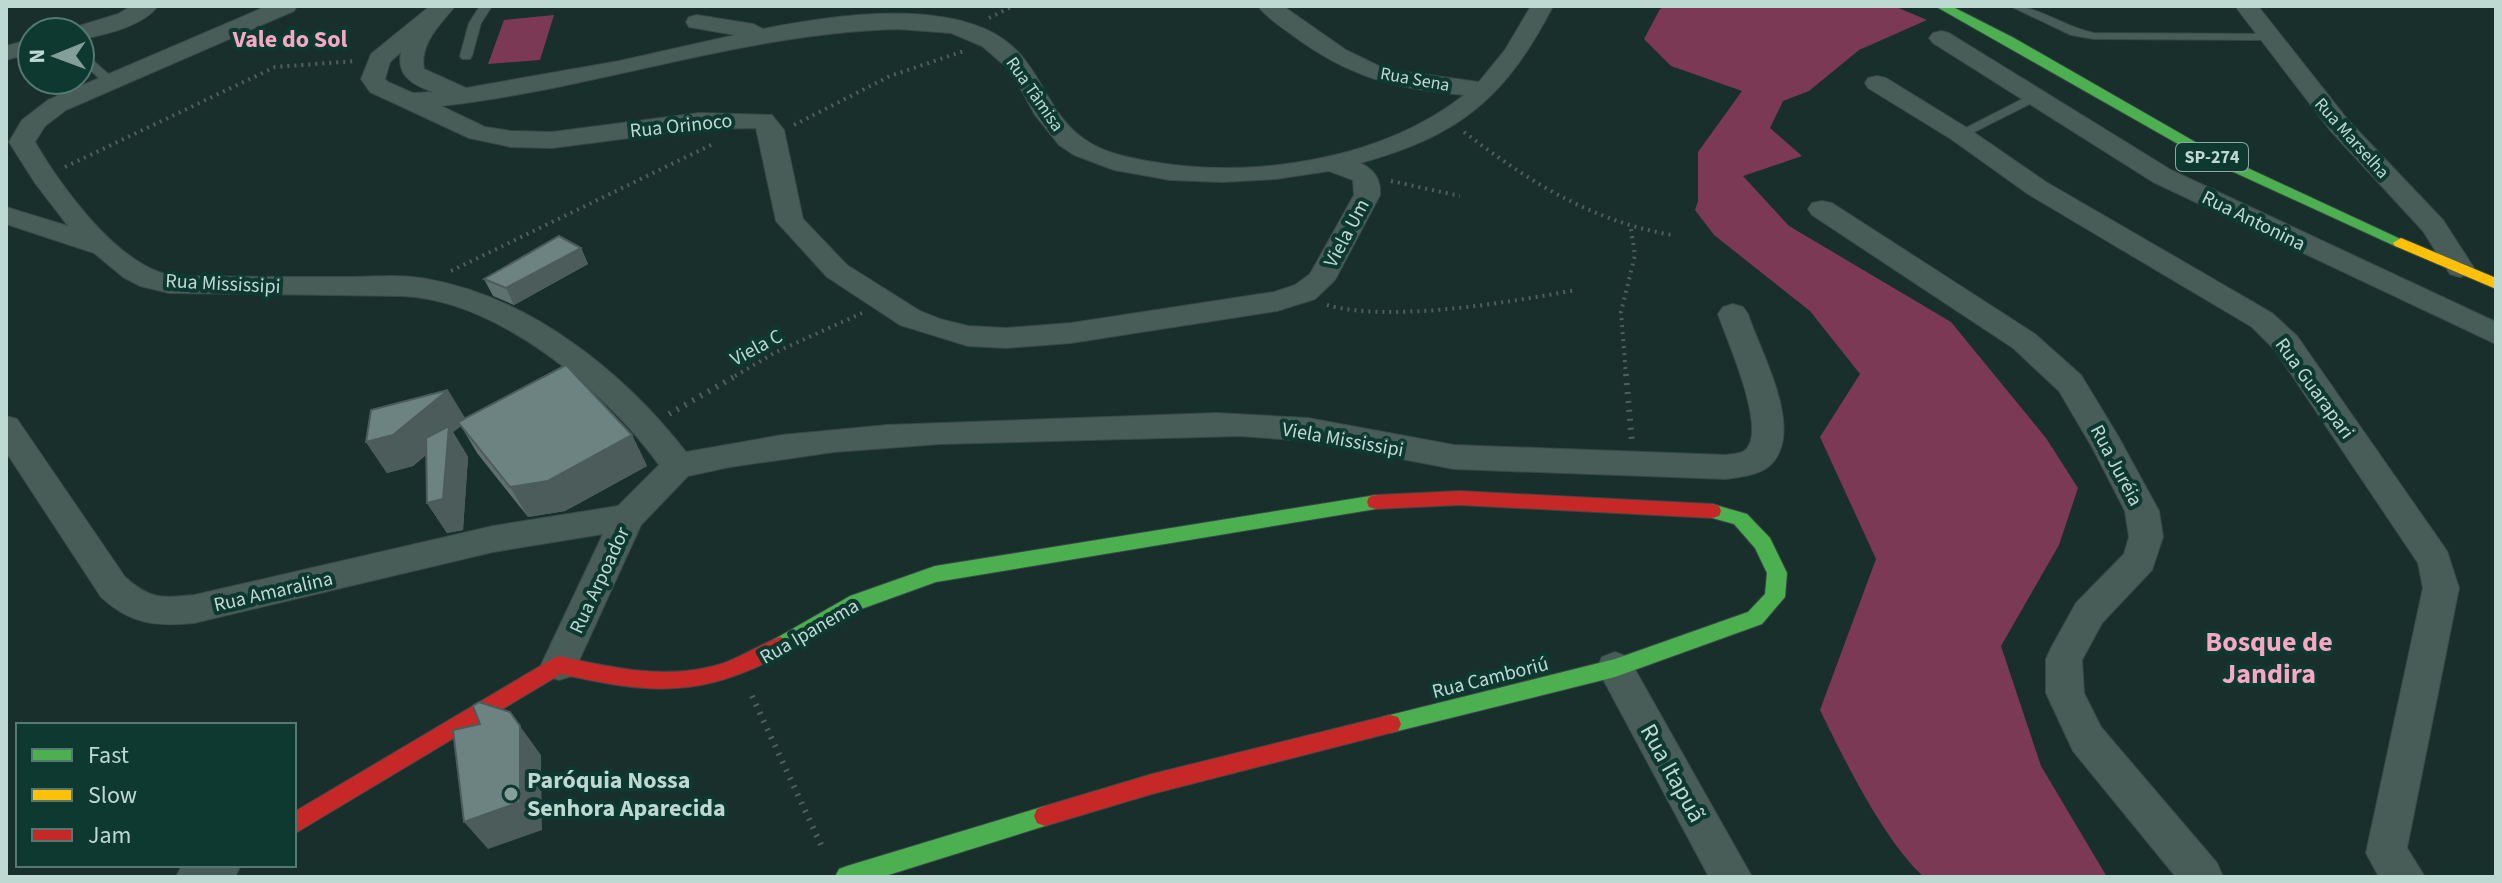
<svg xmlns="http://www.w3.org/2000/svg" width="2502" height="883" font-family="'Source Sans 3',sans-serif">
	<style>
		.green { fill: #7c3955 }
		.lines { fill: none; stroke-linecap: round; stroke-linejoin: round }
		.lane-casing { stroke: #374946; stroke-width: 2 }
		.street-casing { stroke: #374946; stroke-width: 2 }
		.fast-casing { stroke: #374946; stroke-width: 2 }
		.slow-casing { stroke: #374946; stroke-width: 2 }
		.jam-casing { stroke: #374946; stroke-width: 2 }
		.path-far1 { stroke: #4e605c; stroke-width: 4; stroke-dasharray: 2 5; stroke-linecap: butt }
		.path { stroke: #4e605c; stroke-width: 6; stroke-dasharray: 2 7; stroke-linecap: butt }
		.lane { fill: #495d58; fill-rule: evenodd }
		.street { fill: #495d58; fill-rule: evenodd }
		.fast { fill: #4caf50; fill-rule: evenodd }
		.slow { fill: #ffc107; fill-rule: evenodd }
		.jam { fill: #c62828; fill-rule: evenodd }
		.wall { fill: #5e716f }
		.shaded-wall { fill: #4c5c5a }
		.building { fill: #6d8381; stroke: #4c5c5a; stroke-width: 2 }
		.poi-dot { fill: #849e98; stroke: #0e3931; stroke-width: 3 }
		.labels { text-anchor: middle; stroke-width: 8; stroke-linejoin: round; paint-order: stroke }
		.far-street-label { font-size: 18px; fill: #bed9d2; stroke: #0e3931 }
		.shield { fill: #0e3931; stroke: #89a9a2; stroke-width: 2 }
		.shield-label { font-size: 18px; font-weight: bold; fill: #bed9d2 }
		.street-label { font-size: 20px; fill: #bed9d2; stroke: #0e3931 }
		.far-district-label { font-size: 24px; font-weight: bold; fill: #f8a8c3; stroke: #0e3931 }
		.near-street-label { font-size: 24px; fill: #bed9d2; stroke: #0e3931 }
		.near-poi-label { font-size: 24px; font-weight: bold; fill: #bed9d2; stroke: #0e3931; text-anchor: start }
		.district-label { font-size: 28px; font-weight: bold; fill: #f8a8c3; stroke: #0e3931 }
	</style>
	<rect width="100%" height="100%" fill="#182f2b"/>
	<g class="green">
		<path d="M1666 6H1894L1927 20 1859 50 1809 91 1783 101 1770 128 1802 156 1743 176 1789 226 1951 322 2046 438 2078 488 2059 545 2001 646 2041 766 2107 877H1924C1884 841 1844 759 1820 710L1876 559 1820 437 1860 374 1810 311 1714 235 1695 210 1698 201V152L1742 91 1671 66 1644 39 1660 9Z"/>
		<polygon points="554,15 540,60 488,64 504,20"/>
	</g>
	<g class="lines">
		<defs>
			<g id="lane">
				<polygon points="480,6 492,6 481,23 472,56 470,59 462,59 460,56 469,23"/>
				<path d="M2010 6C2040 6 2065 28 2094 33L2272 34 2278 37 2272 40 2094 39 2071 35Z"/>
				<polygon points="80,49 114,79 114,85 106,85 80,60"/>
				<polygon points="2036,92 2042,96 2040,99 1964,137 1960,138 1954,134"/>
			</g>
			<g id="street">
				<path d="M131 6H158C142 27 105 34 80 40V32H69L72 28 118 14Z"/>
				<path d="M267 6H297L294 11 66 110 45 126 35 142C60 185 110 254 159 272 168 275 179 275 190 276 242 277 295 277 348 277 374 277 402 274 427 279 530 297 624 372 686 452L782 435 887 425 1217 413 1308 418 1454 445 1726 455C1731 454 1740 454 1744 451 1770 434 1726 338 1718 314L1723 307 1733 304 1743 307 1748 314C1760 352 1808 434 1768 467 1758 475 1739 477 1726 479L1454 469 1308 441 1240 436 940 444 834 452 730 467 688 476 641 525 572 676 559 680 546 676 541 665 603 534 493 552 194 623C156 627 130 624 101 597L6 452V416L17 419 125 577C151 600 161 598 194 595L493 526 618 506 659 465C605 390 498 300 402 296L169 293 140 286 123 277 94 253 6 224V207L68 226 35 183 9 142 22 120 48 100Z"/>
				<path d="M430 6H455C442 23 419 43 424 69L466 88 619 61 735 35 689 27 686 22 689 17 697 15 753 24 763 29C829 16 922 2 985 29 1042 54 1040 108 1084 139 1103 153 1130 158 1153 162 1254 179 1382 160 1464 95 1395 89 1348 77 1291 34 1280 26 1266 17 1258 6H1283L1346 50 1385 69 1479 82 1505 50 1531 6H1553C1506 97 1460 136 1360 163 1374 169 1381 179 1380 195L1335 280 1315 299 1277 311 1071 343 1006 348 968 346 900 325 827 277 776 221 756 128 699 129 552 148 511 147 469 138 370 92 361 79 371 54ZM898 29 951 33 982 46 1011 71 1035 115 1059 145 1074 155 1114 170 1170 180 1222 182 1276 179 1329 171 1353 180 1354 195 1310 274 1295 285 1274 292 1071 323 1006 328 968 326 940 319 920 311 847 265 803 219 784 130 772 115 699 113 552 132 511 131 485 127 441 106C595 89 743 33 898 29ZM401 52C396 76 413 85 433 92L413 93 388 82 385 79 390 62Z"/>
				<polygon points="2235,6 2258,6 2348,120 2443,220 2474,268 2470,274 2460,277 2450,274 2423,231 2330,130"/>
				<polygon points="1941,31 1949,33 2171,170 2496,322 2496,344 2153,182 1933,43 1929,38 1933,33"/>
				<polygon points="32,39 32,53 6,60 6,46"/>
				<polygon points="1877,76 1886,78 1969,129 2046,182 2272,313 2297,336 2447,551 2459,588 2407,848 2425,877 2379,877 2366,853 2423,588 2418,563 2275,350 2252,327 2028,194 1951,139 1868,88 1865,83 1868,78"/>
				<polygon points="1822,201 1832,203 2035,334 2081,375 2118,436 2159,511 2163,537 2152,570 2102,623 2082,660 2084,693 2101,727 2217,863 2223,877 2176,877 2073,751 2046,693 2046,659 2051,648 2076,603 2124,554 2129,537 2125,511 2092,447 2059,391 2013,348 1812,215 1808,209 1812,203"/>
				<polygon points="1615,652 1628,657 1752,877 1709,877 1597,668 1602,657"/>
				<polygon points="182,865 241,865 235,877 176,877"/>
			</g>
			<g id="fast">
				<polygon points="1935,6 1951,6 2014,38 2211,151 2409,243 2401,248 2395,246 2201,157"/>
				<polygon points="1376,495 1383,497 1385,502 1383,507 1376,509 936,582 864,608 787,652 780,655 773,652 770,646 773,640 850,596 935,566"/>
				<polygon points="1712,504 1747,514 1770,538 1787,573 1785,597 1762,624 1615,677 1390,733 1382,731 1379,724 1382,717 1390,715 1615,659 1748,612 1765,594 1767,573 1755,548 1734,524 1705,516 1703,511 1705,506"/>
				<polygon points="1045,806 1053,809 1056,816 1053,823 1045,826 882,877 835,877 839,869 847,866"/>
			</g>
			<polygon id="slow" points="2401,238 2496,278 2496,289 2395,246 2393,243"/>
			<g id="jam">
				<polygon points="1460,491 1712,504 1719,506 1721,511 1719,516 1712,518 1460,505 1376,509 1369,507 1367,502 1369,497 1376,495"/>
				<path d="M780 637 787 640 790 646 787 652C703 698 653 695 561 674L294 834V812L552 659 559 656C613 668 670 681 724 663 743 656 761 644 780 637Z"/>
				<polygon points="1390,715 1398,717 1401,724 1398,731 1390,733 1152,794 1045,826 1037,823 1034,816 1037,809 1045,806 1152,774"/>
			</g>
		</defs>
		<use href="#lane" class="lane-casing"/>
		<use href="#street" class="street-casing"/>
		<use href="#fast" class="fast-casing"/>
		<use href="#slow" class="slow-casing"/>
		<use href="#jam" class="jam-casing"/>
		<g class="path-far1">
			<polyline points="989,18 1013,6"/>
			<polyline points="794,125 890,76 964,51"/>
			<path d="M1464 132C1528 181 1591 221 1672 235"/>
			<polyline points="65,167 275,67 356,61"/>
			<polyline points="1391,181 1460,196"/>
			<polyline points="451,271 715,143"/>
			<path d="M1327 305C1391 323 1510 302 1576 290"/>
			<polyline points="735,376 776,352 862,313"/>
			<polyline points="1626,376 1621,312 1635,255 1631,229"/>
		</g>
		<g class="path">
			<polyline points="1626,374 1632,442"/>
			<polyline points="669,414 739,374"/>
			<polyline points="752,696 822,847"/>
		</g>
		<use href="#lane" class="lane"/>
		<use href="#street" class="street"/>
		<use href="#fast" class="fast"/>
		<use href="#slow" class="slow"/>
		<use href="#jam" class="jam"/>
	</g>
	<g class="wall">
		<polygon points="581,248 588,264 514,305 493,296 484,279"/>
		<polygon points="465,418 632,435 647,466 565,511 528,517 477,453 461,426 453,432 468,457 463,530 447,533 427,503 426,455 413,466 387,473 366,442"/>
	</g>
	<g class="shaded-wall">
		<polygon points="581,248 588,264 514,305 506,288"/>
		<polygon points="448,390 467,421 458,422 461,426 453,432 468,457 463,530 447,533 427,503 448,436 413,466 387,473 366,442"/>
		<polygon points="632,435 647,466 565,511 528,517 510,487"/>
		<polygon points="520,726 541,755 542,830 488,849 464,822"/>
	</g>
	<g class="building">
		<polygon points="559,236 581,248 506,288 484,279"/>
		<polygon points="566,365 632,435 548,481 510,487 458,422"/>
		<polygon points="448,390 393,435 366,442 371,410"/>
		<polygon points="449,426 443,499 427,503 426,438"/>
		<polygon points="479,702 510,712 520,726 520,802 464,822 453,730 480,724 473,706"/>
	</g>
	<circle class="poi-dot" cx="511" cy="794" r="8"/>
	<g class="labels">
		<g class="far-street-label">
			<text transform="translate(1415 79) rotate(10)" y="6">Rua Sena</text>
			<text transform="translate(1035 94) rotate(55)" y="6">Rua Tâmisa</text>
			<text transform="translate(2352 138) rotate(48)" y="6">Rua Marselha</text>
		</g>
		<rect class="shield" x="2176" y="143" width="72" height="28" rx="6"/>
		<g class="shield-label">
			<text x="2212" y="163">SP-274</text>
		</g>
		<g class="street-label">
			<text transform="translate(681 125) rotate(-6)" y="7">Rua Orinoco</text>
			<text transform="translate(2254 220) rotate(26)" y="7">Rua Antonina</text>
			<text transform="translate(1346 233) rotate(-62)" y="7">Viela Um</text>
			<text transform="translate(223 283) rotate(3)" y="7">Rua Mississipi</text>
			<text transform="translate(756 347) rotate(-28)" y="7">Viela C</text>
			<text transform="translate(2315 388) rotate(54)" y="7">Rua Guarapari</text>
			<text transform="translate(1343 439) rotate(10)" y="7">Viela Mississipi</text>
			<text transform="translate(2117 465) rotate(62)" y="7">Rua Juréia</text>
			<text transform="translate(599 580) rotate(-65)" y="7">Rua Arpoador</text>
			<text transform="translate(273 591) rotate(-13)" y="7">Rua Amaralina</text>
			<text transform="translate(809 631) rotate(-30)" y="7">Rua Ipanema</text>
			<text transform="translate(1490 677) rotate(-14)" y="7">Rua Camboriú</text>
		</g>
		<g class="far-district-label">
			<text x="290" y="47">Vale do Sol</text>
		</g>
		<g class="near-street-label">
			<text transform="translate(1673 773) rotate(61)" y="8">Rua Itapuã</text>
		</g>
		<g class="near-poi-label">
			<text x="527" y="788">Paróquia Nossa<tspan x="527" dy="28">Senhora Aparecida</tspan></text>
		</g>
		<g class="district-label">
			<text x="2269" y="651">Bosque de<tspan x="2269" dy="32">Jandira</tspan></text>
		</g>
	</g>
	<rect width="2502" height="883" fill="none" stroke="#bed9d2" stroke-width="16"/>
	<rect x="16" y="723" width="280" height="144" fill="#0e3931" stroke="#547971" stroke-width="2"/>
	<rect x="32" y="749" width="40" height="12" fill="#4caf50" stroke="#547971" stroke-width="2"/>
	<text x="88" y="763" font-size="24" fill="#bed9d2">Fast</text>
	<rect x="32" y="789" width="40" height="12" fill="#ffc107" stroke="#547971" stroke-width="2"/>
	<text x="88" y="803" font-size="24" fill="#bed9d2">Slow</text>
	<rect x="32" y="829" width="40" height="12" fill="#c62828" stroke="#547971" stroke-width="2"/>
	<text x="88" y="843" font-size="24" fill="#bed9d2">Jam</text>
	<g transform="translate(56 56) rotate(269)"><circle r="38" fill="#0e3931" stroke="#547971" stroke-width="2"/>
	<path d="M0-6L14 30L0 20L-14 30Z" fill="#849e98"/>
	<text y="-12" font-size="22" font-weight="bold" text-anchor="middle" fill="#bed9d2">N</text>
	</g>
</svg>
